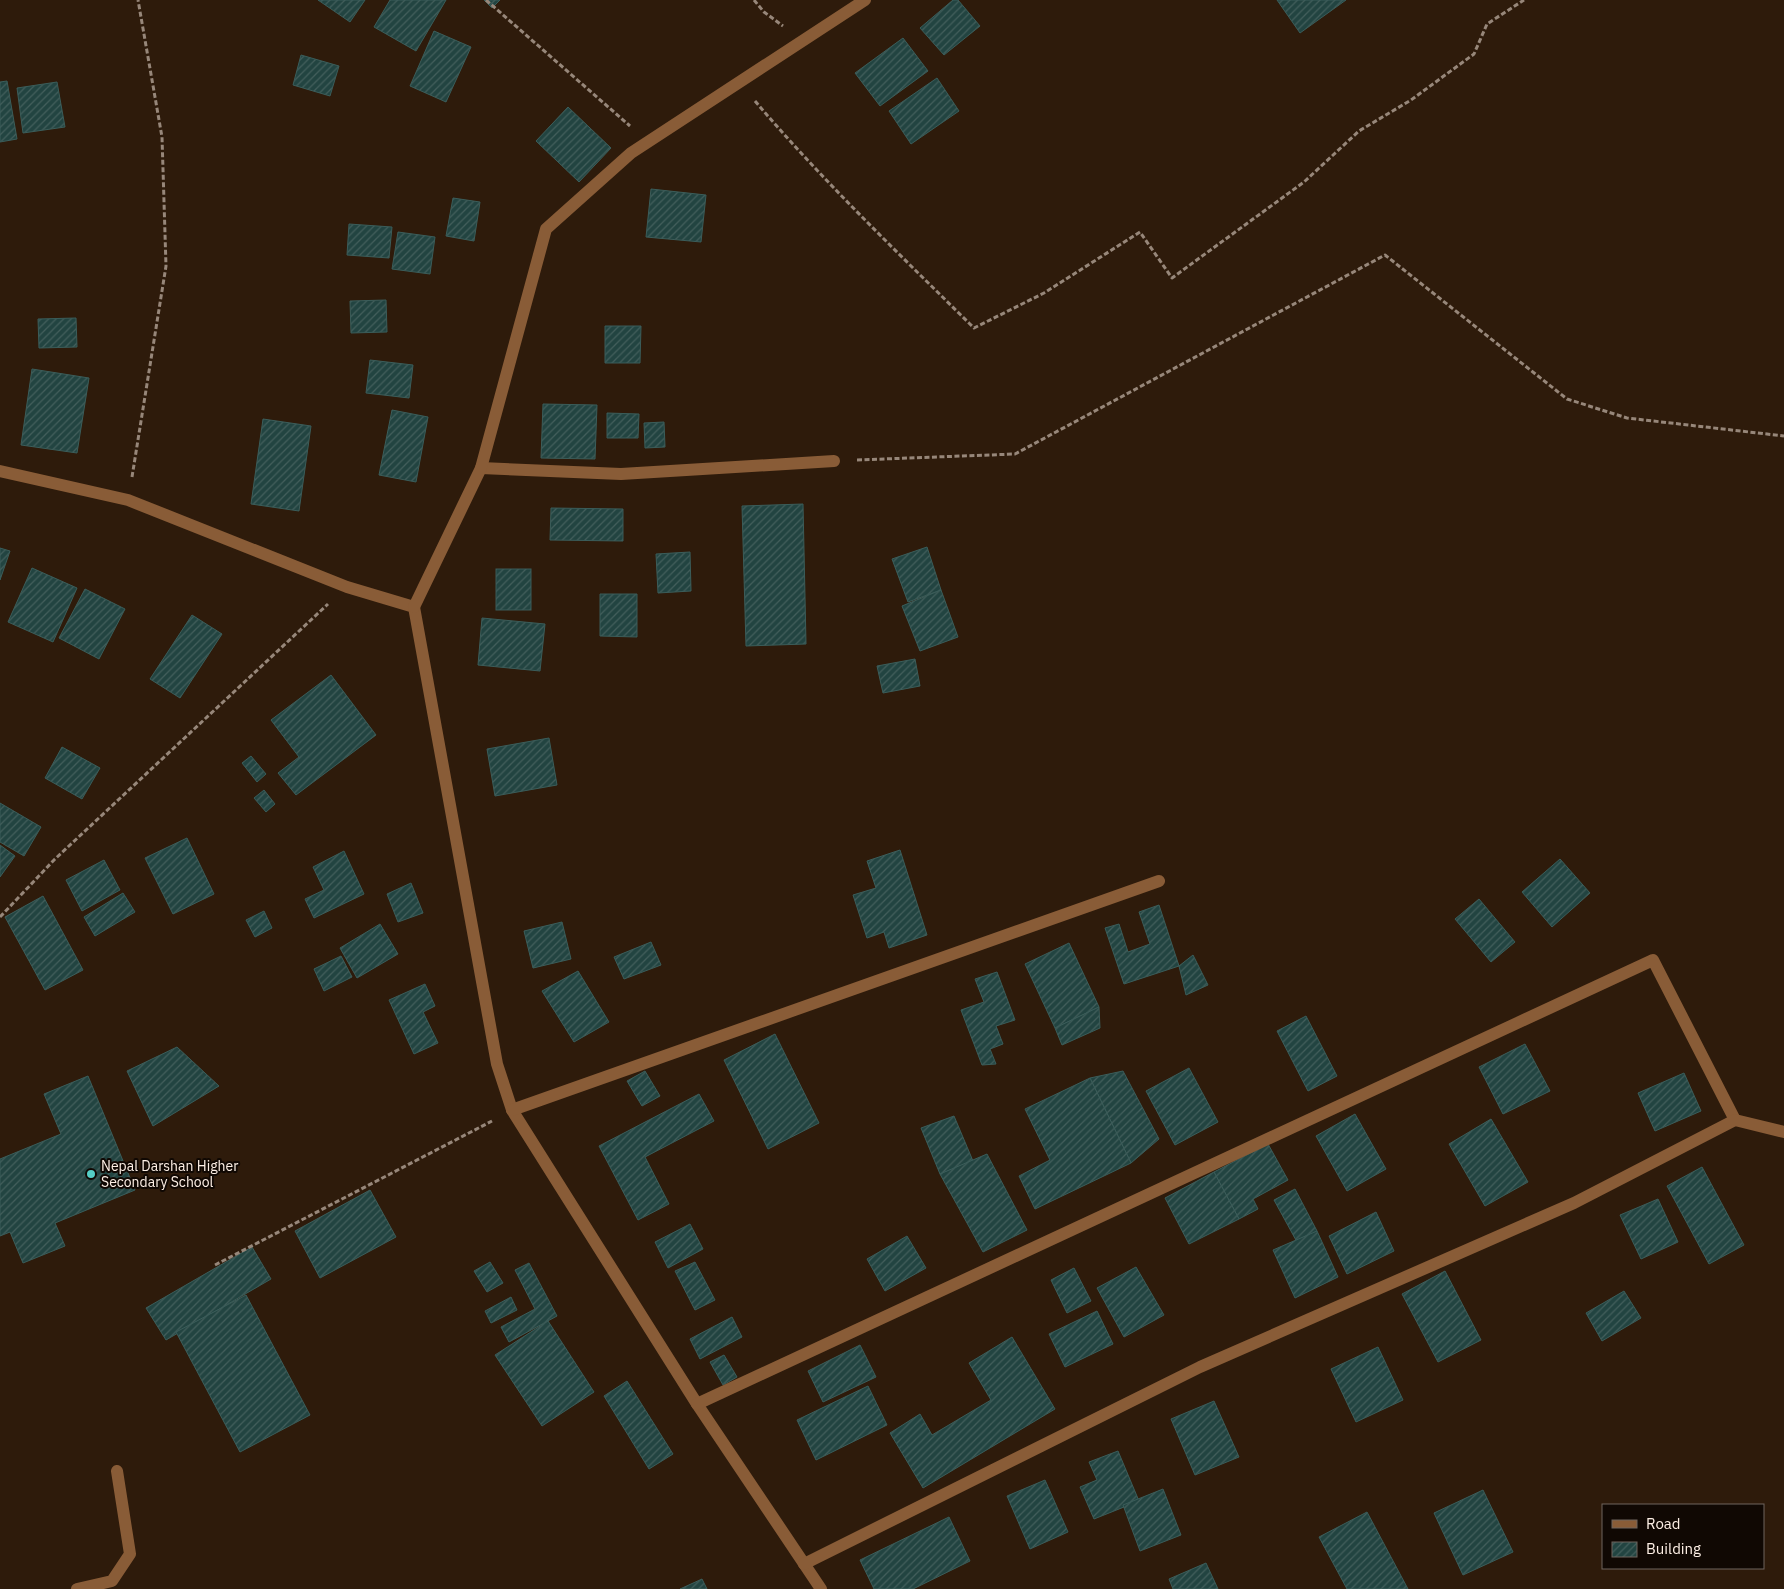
<svg xmlns="http://www.w3.org/2000/svg" width="1784" height="1589" font-family="'IBM Plex Sans',sans-serif">
	<style>
		.building { fill: url(#building-hatch); stroke: #3b5d5a }
		.lines { fill: none; stroke-linecap: round; stroke-linejoin: round }
		.path { stroke: #97877a; stroke-width: 3; stroke-dasharray: 5 2.5; stroke-linecap: butt }
		.street { stroke: #895c37; stroke-width: 12 }
		.poi-dot { fill: #55cec5; stroke: #100803; stroke-width: 2 }
		.labels { text-anchor: middle; stroke-width: 4; stroke-linejoin: round; paint-order: stroke }
		.poi-label { font-size: 14px; fill: #fef0e6; stroke: #100803; text-anchor: start }
	</style>
	<defs>
		<pattern id="building-hatch" width="6" height="6" patternUnits="userSpaceOnUse" patternTransform="scale(1.25)"><rect width="6" height="6" fill="#224441"/><path d="M-1 1l2-2M0 6l6-6M5 7l2-2" fill="none" stroke="#435f5c"/></pattern>
	</defs>
	<rect width="100%" height="100%" fill="#2e1b0b"/>
	<g class="building">
		<polygon points="318,0 365,0 350,22"/>
		<polygon points="390,0 446,0 416,51 374,27"/>
		<polygon points="484,0 500,0 492,8"/>
		<polygon points="953,0 958,0 980,26 944,55 920,28"/>
		<polygon points="1277,0 1346,0 1300,33"/>
		<polygon points="434,31 471,47 446,102 410,86"/>
		<polygon points="903,38 928,71 880,106 855,73"/>
		<polygon points="301,55 339,66 330,96 293,85"/>
		<polygon points="937,78 959,111 911,144 889,111"/>
		<polygon points="7,81 17,139 0,142 0,82"/>
		<polygon points="57,82 65,127 23,133 17,88"/>
		<polygon points="568,107 611,148 579,182 536,141"/>
		<polygon points="651,189 706,195 701,242 646,237"/>
		<polygon points="453,198 480,202 474,241 446,236"/>
		<polygon points="349,224 392,227 389,258 347,255"/>
		<polygon points="398,232 435,237 430,274 392,269"/>
		<polygon points="386,300 387,332 351,333 350,301"/>
		<polygon points="76,318 77,347 39,348 38,319"/>
		<polygon points="605,326 641,326 640,363 605,363"/>
		<polygon points="370,360 413,365 409,398 366,393"/>
		<polygon points="32,369 89,378 77,453 21,445"/>
		<polygon points="543,404 597,405 595,459 541,458"/>
		<polygon points="392,410 428,417 416,482 379,475"/>
		<polygon points="607,413 639,414 638,438 607,438"/>
		<polygon points="263,419 311,426 299,511 251,504"/>
		<polygon points="664,422 665,447 645,448 644,423"/>
		<polygon points="803,504 806,644 746,646 742,506"/>
		<polygon points="551,508 623,509 623,541 550,540"/>
		<polygon points="927,547 941,590 908,602 892,559"/>
		<polygon points="0,548 10,551 0,580"/>
		<polygon points="690,552 691,591 658,593 656,554"/>
		<polygon points="32,568 77,588 53,642 8,622"/>
		<rect x="496" y="569" width="35" height="41"/>
		<polygon points="85,589 125,609 99,659 59,638"/>
		<polygon points="941,590 958,637 920,651 902,606"/>
		<polygon points="600,594 637,594 637,637 600,636"/>
		<polygon points="192,615 222,634 180,698 150,679"/>
		<polygon points="482,618 545,624 540,671 478,665"/>
		<polygon points="915,659 920,686 883,693 877,666"/>
		<polygon points="331,675 376,735 296,795 278,773 299,757 271,720"/>
		<polygon points="549,738 557,785 495,796 487,749"/>
		<polygon points="62,747 100,768 82,799 45,778"/>
		<polygon points="251,756 266,774 257,782 242,763"/>
		<polygon points="264,790 275,804 266,812 254,798"/>
		<polygon points="0,803 41,827 24,856 0,842"/>
		<polygon points="187,838 214,894 173,914 145,858"/>
		<polygon points="0,845 15,856 0,877"/>
		<polygon points="900,850 927,935 889,948 884,932 867,938 853,895 876,888 867,861"/>
		<polygon points="344,851 364,894 314,918 305,899 324,890 313,867"/>
		<polygon points="1560,859 1590,893 1552,927 1522,892"/>
		<polygon points="104,860 120,890 82,911 66,880"/>
		<polygon points="411,883 423,913 398,922 387,894"/>
		<polygon points="123,893 135,912 95,936 84,917"/>
		<polygon points="43,896 83,970 45,990 5,917"/>
		<polygon points="1479,899 1515,942 1491,962 1455,919"/>
		<polygon points="1159,905 1179,966 1124,984 1105,928 1119,924 1128,952 1150,944 1139,912"/>
		<polygon points="264,911 272,928 255,937 246,920"/>
		<polygon points="562,922 571,959 533,968 524,931"/>
		<polygon points="380,924 398,954 357,978 340,948"/>
		<polygon points="651,942 661,965 624,979 614,957"/>
		<polygon points="1069,943 1099,1007 1055,1028 1025,964"/>
		<polygon points="1193,955 1208,985 1186,995 1179,966"/>
		<polygon points="341,956 352,977 324,991 314,969"/>
		<polygon points="578,971 609,1022 574,1042 542,991"/>
		<polygon points="997,972 1015,1020 996,1026 1003,1044 990,1049 996,1064 982,1065 961,1010 984,1002 975,979"/>
		<polygon points="425,984 435,1006 423,1012 438,1043 414,1054 389,1000"/>
		<polygon points="1099,1007 1100,1028 1062,1045 1055,1028"/>
		<polygon points="1306,1016 1337,1076 1308,1091 1277,1031"/>
		<polygon points="775,1034 819,1123 768,1149 724,1060"/>
		<polygon points="1525,1044 1550,1091 1503,1114 1479,1067"/>
		<polygon points="177,1047 219,1086 153,1126 127,1071"/>
		<polygon points="1189,1068 1218,1122 1175,1145 1146,1091"/>
		<polygon points="645,1071 660,1096 642,1106 627,1081"/>
		<polygon points="1123,1071 1159,1139 1131,1163 1090,1078"/>
		<polygon points="1684,1073 1701,1111 1655,1131 1638,1093"/>
		<polygon points="88,1076 135,1190 55,1223 65,1246 23,1263 10,1232 0,1236 0,1159 61,1134 44,1094"/>
		<polygon points="1090,1078 1131,1163 1035,1209 1019,1176 1050,1160 1025,1109"/>
		<polygon points="699,1094 714,1121 645,1157 669,1204 638,1220 599,1146"/>
		<polygon points="1355,1114 1386,1169 1347,1191 1316,1136"/>
		<polygon points="954,1116 973,1161 940,1174 921,1128"/>
		<polygon points="1491,1119 1528,1182 1485,1206 1449,1144"/>
		<polygon points="1268,1144 1288,1180 1253,1199 1258,1209 1239,1219 1214,1172"/>
		<polygon points="987,1154 1027,1230 983,1252 940,1174"/>
		<polygon points="1702,1167 1744,1245 1709,1264 1667,1186"/>
		<polygon points="1214,1172 1239,1219 1189,1244 1165,1198"/>
		<polygon points="1295,1189 1317,1231 1297,1242 1274,1200"/>
		<polygon points="370,1190 396,1237 320,1278 295,1231"/>
		<polygon points="1658,1199 1678,1242 1641,1259 1620,1215"/>
		<polygon points="1376,1212 1394,1251 1347,1274 1329,1236"/>
		<polygon points="690,1224 703,1249 668,1268 655,1242"/>
		<polygon points="1317,1231 1338,1277 1295,1298 1273,1250"/>
		<polygon points="907,1236 926,1268 885,1291 867,1259"/>
		<polygon points="252,1247 271,1279 166,1340 146,1308"/>
		<polygon points="490,1262 503,1283 487,1292 474,1271"/>
		<polygon points="695,1262 715,1300 695,1310 675,1271"/>
		<polygon points="529,1263 557,1316 509,1342 501,1327 535,1309 515,1270"/>
		<polygon points="1136,1267 1164,1315 1124,1337 1097,1288"/>
		<polygon points="1074,1268 1091,1301 1067,1313 1051,1280"/>
		<polygon points="1445,1271 1481,1340 1438,1362 1402,1294"/>
		<polygon points="1624,1291 1641,1318 1602,1341 1586,1313"/>
		<polygon points="246,1295 310,1415 240,1452 176,1332"/>
		<polygon points="511,1297 517,1310 491,1323 485,1311"/>
		<polygon points="1097,1311 1113,1344 1065,1367 1049,1334"/>
		<polygon points="732,1317 742,1337 700,1359 690,1339"/>
		<polygon points="548,1321 594,1392 542,1426 495,1355"/>
		<polygon points="1012,1337 1055,1409 923,1488 890,1433 920,1414 932,1435 991,1400 969,1363"/>
		<polygon points="860,1345 876,1377 823,1402 808,1371"/>
		<polygon points="1378,1347 1403,1400 1356,1422 1331,1369"/>
		<polygon points="724,1355 737,1377 723,1385 710,1362"/>
		<polygon points="627,1381 673,1454 649,1469 604,1396"/>
		<polygon points="868,1386 887,1425 816,1460 797,1420"/>
		<polygon points="1214,1401 1239,1457 1195,1475 1171,1419"/>
		<polygon points="1118,1451 1139,1501 1094,1519 1080,1487 1097,1480 1089,1462"/>
		<polygon points="1045,1480 1068,1532 1030,1549 1007,1496"/>
		<polygon points="1163,1489 1181,1535 1140,1551 1123,1505"/>
		<polygon points="1483,1490 1513,1552 1463,1575 1434,1513"/>
		<polygon points="1367,1512 1408,1589 1347,1589 1319,1537"/>
		<polygon points="949,1517 970,1561 913,1589 874,1589 860,1560"/>
		<polygon points="1206,1563 1218,1589 1173,1589 1169,1579"/>
		<polygon points="702,1579 707,1589 680,1589"/>
	</g>
	<g class="lines">
		<g class="path">
			<polyline points="486,0 630,126"/>
			<polyline points="754,0 764,12 783,26"/>
			<path d="M755 101C823 181 899 254 974 328L1044 293 1140 232 1172 278 1304 182 1359 131 1411 100 1474 54 1487 24 1524 0"/>
			<polyline points="857,460 1015,454 1385,255 1567,399 1627,418 1784,436"/>
			<polyline points="132,477 166,266 162,137 138,0"/>
			<polyline points="0,917 55,859 328,604"/>
			<polyline points="215,1265 492,1121"/>
		</g>
		<g class="street">
			<polyline points="481,468 621,474 834,461"/>
			<polyline points="0,471 128,500 347,587 414,607 497,1064 512,1110 697,1404 821,1589"/>
			<polyline points="414,607 481,468 546,229 631,153 865,0"/>
			<polyline points="512,1110 1159,881"/>
			<polyline points="697,1404 1653,960 1735,1120"/>
			<polyline points="804,1564 1200,1367 1574,1203 1735,1120 1784,1132"/>
			<polyline points="77,1589 112,1581 130,1554 117,1471"/>
		</g>
	</g>
	<circle class="poi-dot" cx="91" cy="1174" r="5"/>
	<g class="labels">
		<g class="poi-label">
			<text x="101" y="1171">Nepal Darshan Higher<tspan x="101" dy="16">Secondary School</tspan></text>
		</g>
	</g>
	<rect x="1602" y="1504" width="162" height="65" fill="#100803" stroke="#6f655e"/>
	<rect x="1612" y="1520" width="25" height="8" fill="#895c37" stroke="#6f655e"/>
	<text x="1646" y="1529" font-size="15" fill="#fef0e6">Road</text>
	<rect x="1612" y="1542" width="25" height="15" fill="url(#building-hatch)" stroke="#6f655e"/>
	<text x="1646" y="1554" font-size="15" fill="#fef0e6">Building</text>
</svg>
